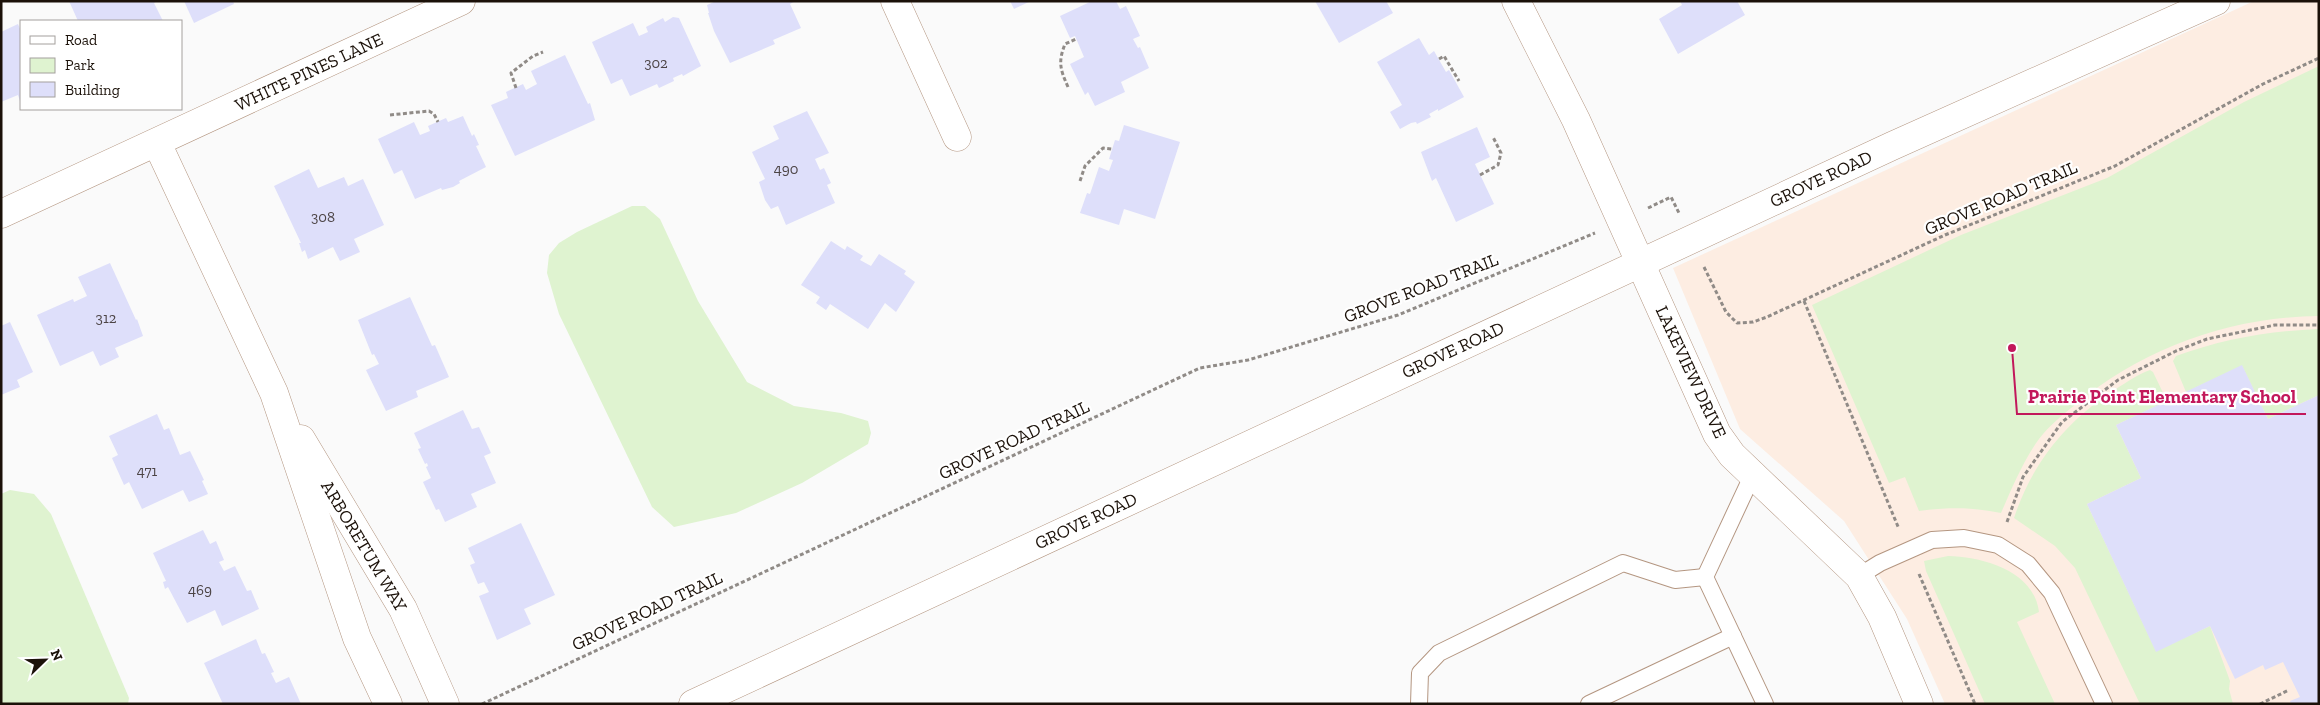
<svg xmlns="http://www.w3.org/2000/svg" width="2320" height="705" font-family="'Zilla Slab',serif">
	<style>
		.built { fill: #fdede2 }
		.green { fill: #dff3d0 }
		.building { fill: #dedffa }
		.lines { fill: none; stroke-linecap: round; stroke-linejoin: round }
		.service-casing { stroke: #b49681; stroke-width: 18 }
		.minor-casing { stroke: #b49681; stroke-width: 29 }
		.tertiary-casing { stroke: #b49681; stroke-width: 29 }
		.path { stroke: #908b87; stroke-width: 3; stroke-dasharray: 4 2.5; stroke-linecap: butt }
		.service { stroke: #fff; stroke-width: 16 }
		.minor { stroke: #fff; stroke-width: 28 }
		.tertiary { stroke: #fff; stroke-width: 28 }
		.labels { text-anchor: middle; stroke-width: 4.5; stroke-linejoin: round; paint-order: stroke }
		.number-label { font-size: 15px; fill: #4c4445 }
		.street-label { font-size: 18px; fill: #1b1109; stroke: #fff }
		.leader { fill: none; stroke: #c2185b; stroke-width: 2 }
		.callout-dot { fill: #c2185b; stroke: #fff; stroke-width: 2 }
		.callout-label { font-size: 19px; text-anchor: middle; font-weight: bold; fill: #c2185b; stroke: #fff; stroke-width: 4.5; stroke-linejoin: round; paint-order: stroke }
	</style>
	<rect width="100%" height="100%" fill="#fafafa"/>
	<polygon class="built" points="2254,1 2319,1 2319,704 1945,704 1907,619 1844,521 1740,429 1673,268"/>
	<g class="green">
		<path d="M2319 66V316C2230 317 2143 348 2075 405 2062 415 2049 426 2039 439 2023 461 2012 488 2001 513 1973 507 1948 507 1919 511L1905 477 1889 483 1812 305 1961 235 2107 178 2244 102Z"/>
		<polygon points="632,206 645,206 660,219 698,301 747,382 794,406 841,413 868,421 871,433 868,444 802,483 736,513 674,527 652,507 559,314 547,273 549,255 559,243 577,232"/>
		<path d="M2319 329V395L2268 419 2242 366 2186 392 2173 361 2176 356C2223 339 2269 331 2319 329Z"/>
		<path d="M2150 370 2153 372 2167 401 2116 425 2141 478 2087 504 2156 651 2210 626 2230 681 2229 689 2233 704H2140L2075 568 2055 546 2014 518C2032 463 2067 420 2116 389 2127 382 2138 374 2150 370Z"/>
		<polygon points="10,490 34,494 51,514 129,698 128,704 1,704 1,494"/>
		<path d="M1948 556C1984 557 2034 571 2039 612L2017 622 2055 704H1985L1926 571 1924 561Z"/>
	</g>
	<g class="building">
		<polygon points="69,1 157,1 154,3 163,21 78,21"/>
		<polygon points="184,1 233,1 234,4 194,23"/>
		<polygon points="716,1 795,1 790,4 801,28 773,40 775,44 730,63 714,31 708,13 709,13 707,5"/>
		<polygon points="1010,1 1031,1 1014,9"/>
		<polygon points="1092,1 1116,1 1120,9 1126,6 1140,36 1133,39 1138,48 1140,47 1149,68 1121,82 1125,92 1095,106 1088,92 1085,95 1070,64 1084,57 1075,36 1070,38 1060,16"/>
		<polygon points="1315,1 1386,1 1393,13 1339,43"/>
		<polygon points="1680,1 1737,1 1745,15 1678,54 1659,19 1682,5"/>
		<polygon points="673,17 679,18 701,66 683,76 682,74 673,78 674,81 659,88 657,84 630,96 622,79 611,84 592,42 633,23 639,36 648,32 646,27 663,18 665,22"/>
		<polygon points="18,24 21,31 21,104 18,95 1,102 1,32"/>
		<polygon points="1419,38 1429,55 1434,51 1446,72 1449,70 1464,97 1438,111 1438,109 1429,114 1431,117 1417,124 1416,122 1411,123 1400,129 1390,112 1402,105 1377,62"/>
		<polygon points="565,55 588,104 590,103 595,120 515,156 491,105 508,98 506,92 523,84 526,90 537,84 531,71"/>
		<polygon points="807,111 829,153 815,159 820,170 824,168 831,183 827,185 835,203 786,225 778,206 771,209 765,200 759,182 765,179 752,152 779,139 773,126"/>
		<polygon points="463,116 472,136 474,134 479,145 476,146 486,167 459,181 460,183 453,187 442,190 441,188 415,199 402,170 394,174 378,139 414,122 420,135 430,131 428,126 446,118 448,122"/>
		<polygon points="1124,125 1180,142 1155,219 1124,209 1119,225 1080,213 1087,193 1090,194 1099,167 1109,171 1113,160 1109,159 1115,140 1119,141"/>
		<polygon points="1477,127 1490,157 1475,164 1494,204 1456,222 1436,178 1432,181 1421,152"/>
		<polygon points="309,169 318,188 344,177 348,186 363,179 384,225 354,239 360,252 340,261 333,247 308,259 305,250 302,252 299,243 301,243 274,186"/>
		<polygon points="831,241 845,250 847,246 863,256 860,260 871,266 879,254 906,271 904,274 915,282 896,312 885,303 868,329 830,304 826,310 816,303 820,297 801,285"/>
		<polygon points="110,263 136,320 137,319 143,336 115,348 119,357 100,366 93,351 60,366 37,315 73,299 74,302 87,296 78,277"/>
		<polygon points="410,297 432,346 435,345 449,377 416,391 418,397 386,411 366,370 379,364 374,354 372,355 358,320"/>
		<polygon points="10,322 33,372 17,380 20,387 1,395 1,326"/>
		<polygon points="2242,365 2268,419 2319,395 2319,704 2291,704 2290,701 2300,697 2283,662 2265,670 2263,665 2235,679 2210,626 2156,652 2087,504 2141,478 2116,425"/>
		<polygon points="463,410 472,429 479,427 491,453 484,456 496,483 471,494 477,507 445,522 439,509 436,510 423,482 431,478 426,467 428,466 427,463 425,464 418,449 421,448 414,433"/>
		<polygon points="157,414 164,430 169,428 180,455 190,451 204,480 202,481 208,494 189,502 183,490 142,509 129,482 124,485 112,458 118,455 109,436"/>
		<polygon points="521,523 555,595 524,609 531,624 497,640 479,596 489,592 484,582 478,584 470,565 475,563 468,548"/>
		<polygon points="203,530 210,544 216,541 224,560 219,562 224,571 235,566 247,591 251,590 259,609 222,626 215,610 187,623 168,587 165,589 163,582 166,581 153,553"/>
		<polygon points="256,639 262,654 265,653 274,672 271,673 276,683 289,677 301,704 223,704 204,663"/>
	</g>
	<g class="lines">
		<defs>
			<g id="service">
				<polyline points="1859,576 1880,563 1932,540 1964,538 1998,545 2028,564 2052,593 2104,704"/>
				<polyline points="1705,577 1765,704"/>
				<polyline points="1705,577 1753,474"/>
				<polyline points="1419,704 1420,673 1439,653 1623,563 1675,580 1705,577"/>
				<polyline points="1589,704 1733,636"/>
			</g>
			<g id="minor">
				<polyline points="895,1 957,137"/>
				<polyline points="1516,1 1576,120 1717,434 1732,455 1859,576 1882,617 1919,704"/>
				<polyline points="157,143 274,393 357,638 388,704"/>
				<polyline points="1,214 461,1"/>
				<polyline points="301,439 403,609 445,704"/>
			</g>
			<polyline id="tertiary" points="693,704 1892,146 2216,1"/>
		</defs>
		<use href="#service" class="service-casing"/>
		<use href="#minor" class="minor-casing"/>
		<use href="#tertiary" class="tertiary-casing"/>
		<g class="path">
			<polyline points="1439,59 1444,56 1459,81"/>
			<path d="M1068 87C1060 69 1058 62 1065 44L1076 39"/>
			<polyline points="516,88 511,73 533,56 543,52"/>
			<polyline points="390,115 429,111 434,114 438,122"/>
			<polyline points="1480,175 1498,165 1501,153 1493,137"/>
			<polyline points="1080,181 1085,166 1103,148 1112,149"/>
			<polyline points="1648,208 1671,197 1679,213"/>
			<polyline points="1704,267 1726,312 1737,323 1753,322 1767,317 1945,235 2115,166 2263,84 2319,58"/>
			<polyline points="1804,301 1899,529"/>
			<polyline points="2007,522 2023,477 2062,422 2118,380 2176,351 2207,339 2275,325 2319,325"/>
			<polyline points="1919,574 1975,704"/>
			<polyline points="482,704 1200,368 1248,360 1398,315 1595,233"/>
			<polyline points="2260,704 2289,690"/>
		</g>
		<use href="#service" class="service"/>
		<use href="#minor" class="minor"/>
		<use href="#tertiary" class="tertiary"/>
	</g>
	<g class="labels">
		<g class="number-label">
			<text x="656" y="68">302</text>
			<text x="786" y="174">490</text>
			<text x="323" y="222">308</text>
			<text x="106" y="323">312</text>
			<text x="147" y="476">471</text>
			<text x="200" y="595">469</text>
		</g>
		<g class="street-label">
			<text transform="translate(309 72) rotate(-25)" y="6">WHITE PINES LANE</text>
			<text transform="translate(1821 179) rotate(-25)" y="6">GROVE ROAD</text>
			<text transform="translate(2001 198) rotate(-23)" y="6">GROVE ROAD TRAIL</text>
			<text transform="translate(1421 288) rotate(-21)" y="6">GROVE ROAD TRAIL</text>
			<text transform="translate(1453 350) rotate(-25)" y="6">GROVE ROAD</text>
			<text transform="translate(1691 372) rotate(65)" y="6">LAKEVIEW DRIVE</text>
			<text transform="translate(1014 440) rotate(-25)" y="6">GROVE ROAD TRAIL</text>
			<text transform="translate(1086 521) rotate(-25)" y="6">GROVE ROAD</text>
			<text transform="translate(364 546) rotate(59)" y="6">ARBORETUM WAY</text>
			<text transform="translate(647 611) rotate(-25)" y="6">GROVE ROAD TRAIL</text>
		</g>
	</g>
	<path class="leader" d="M2012 348L2017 414H2306"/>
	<circle class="callout-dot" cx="2012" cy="348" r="5"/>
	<g class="callout-label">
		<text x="2162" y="403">Prairie Point Elementary School</text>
	</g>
	<rect width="2320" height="705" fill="none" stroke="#1b1109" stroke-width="5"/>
	<rect x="20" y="20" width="162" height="90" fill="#ffffff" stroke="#a4a09d"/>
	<rect x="30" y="36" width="25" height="8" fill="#ffffff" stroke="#a4a09d"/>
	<text x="65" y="45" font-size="15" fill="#1b1109">Road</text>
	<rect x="30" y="58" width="25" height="15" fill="#dff3d0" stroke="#a4a09d"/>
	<text x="65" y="70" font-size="15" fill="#1b1109">Park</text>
	<rect x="30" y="82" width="25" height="15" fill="#dedffa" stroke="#a4a09d"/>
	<text x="65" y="95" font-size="15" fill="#1b1109">Building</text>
	<g transform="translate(45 660) rotate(67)" stroke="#ffffff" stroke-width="4" paint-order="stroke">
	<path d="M0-4L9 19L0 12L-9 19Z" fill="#1b1109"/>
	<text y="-8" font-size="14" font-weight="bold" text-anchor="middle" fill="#1b1109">N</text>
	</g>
</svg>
